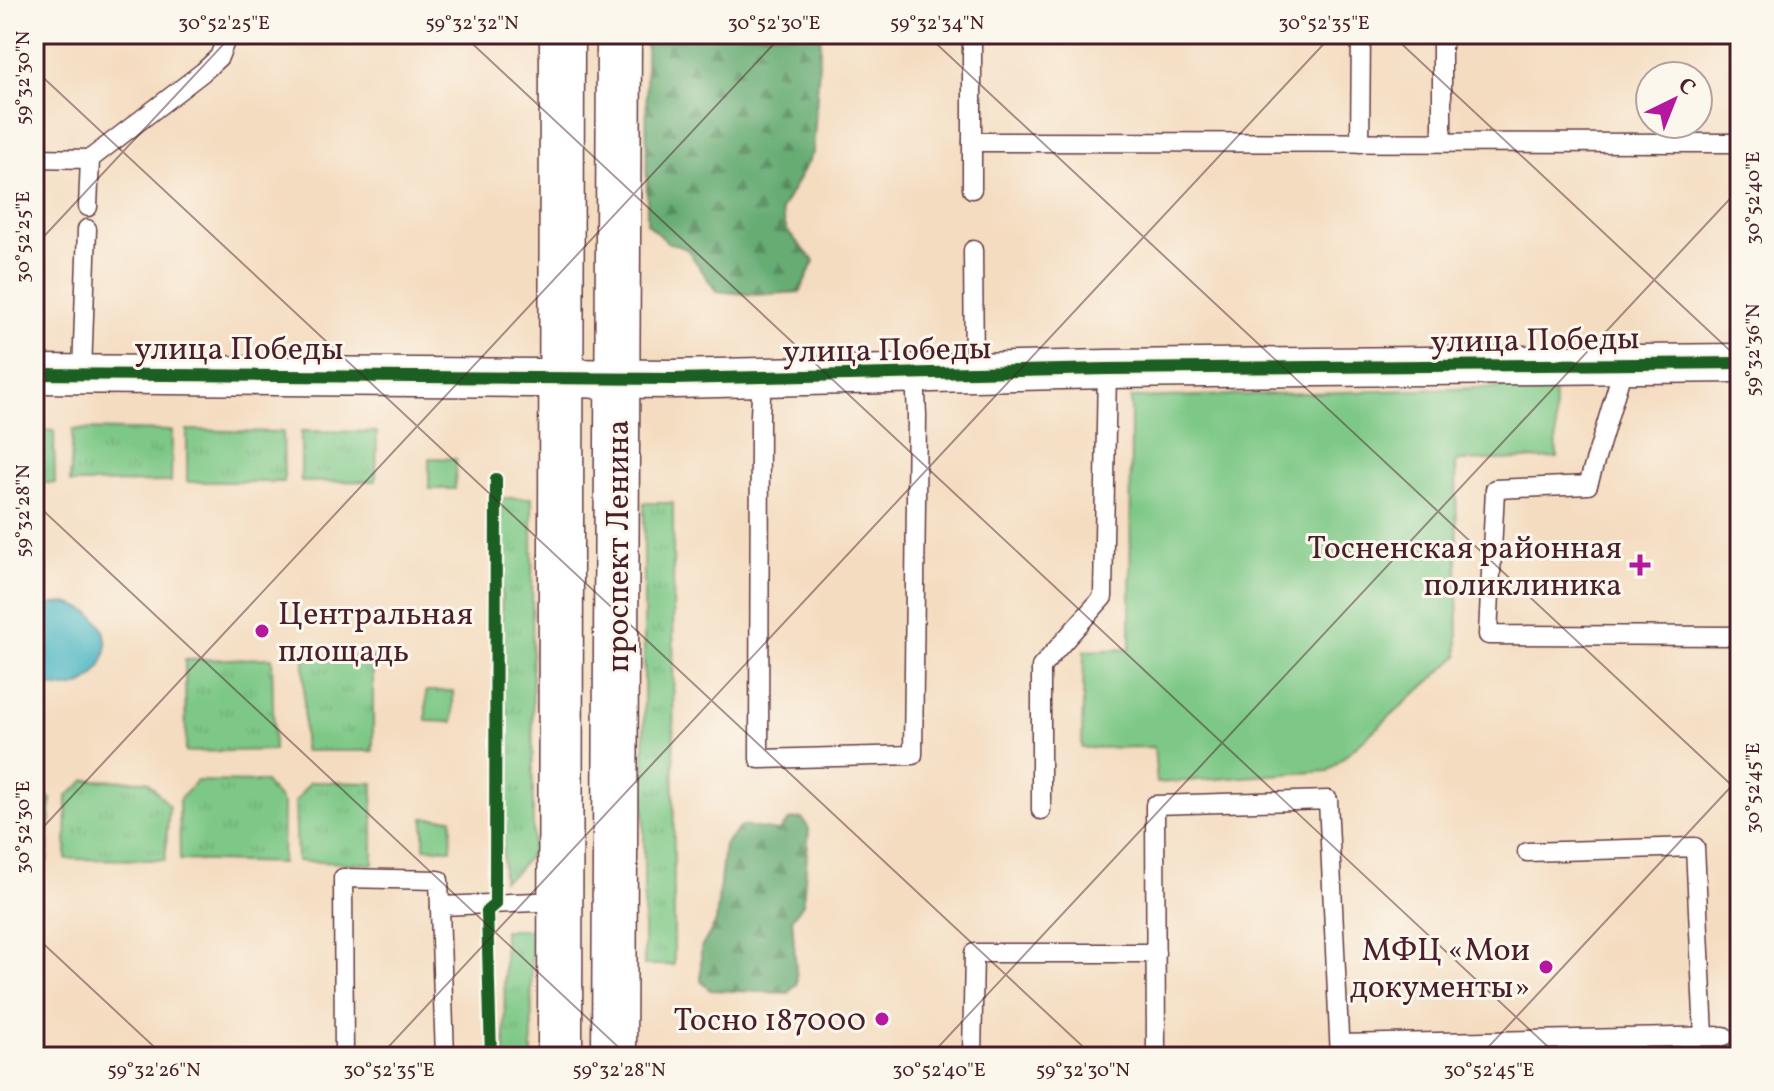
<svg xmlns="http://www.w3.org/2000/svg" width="1774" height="1091" font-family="Vollkorn,serif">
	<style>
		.grass { fill: url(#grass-tufts); stroke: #647458; stroke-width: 2 }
		.forest { fill: url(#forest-firs); stroke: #58664f; stroke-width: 2 }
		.park { fill: #7dc886; stroke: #647458; stroke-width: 2 }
		.water { fill: #46b4c1; stroke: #486a76; stroke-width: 2 }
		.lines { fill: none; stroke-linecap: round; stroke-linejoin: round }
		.service-casing { stroke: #643b41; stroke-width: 21 }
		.minor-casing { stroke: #643b41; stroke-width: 41 }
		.secondary-casing { stroke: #643b41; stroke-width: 47 }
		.service { stroke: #fff; stroke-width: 18 }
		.minor { stroke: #fff; stroke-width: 38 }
		.secondary { stroke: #fff; stroke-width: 44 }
		.cycleway-casing { stroke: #fbf7ec; stroke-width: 17 }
		.cycleway { stroke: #1b5e20; stroke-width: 12 }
		.ticks { fill: none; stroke: #4a1f2b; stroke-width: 2; stroke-opacity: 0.45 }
		.poi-dot { fill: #b5179e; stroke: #fbf7ec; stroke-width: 3 }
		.labels { text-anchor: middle; stroke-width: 6; stroke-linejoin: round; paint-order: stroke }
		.street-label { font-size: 32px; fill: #4a1f2b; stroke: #fbf7ec }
		.poi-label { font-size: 32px; fill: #4a1f2b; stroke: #fbf7ec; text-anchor: end }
		.neatline { fill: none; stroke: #4a1f2b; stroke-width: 3 }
		.ticks-label { font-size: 20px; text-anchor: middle; fill: #4a1f2b }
	</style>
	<defs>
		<pattern id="grass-tufts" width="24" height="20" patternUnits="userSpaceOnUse" patternTransform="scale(2)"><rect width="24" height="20" fill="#7dc886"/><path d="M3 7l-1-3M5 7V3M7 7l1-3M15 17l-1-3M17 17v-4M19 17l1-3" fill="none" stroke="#6eab74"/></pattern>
		<pattern id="forest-firs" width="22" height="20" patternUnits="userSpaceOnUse" patternTransform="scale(2)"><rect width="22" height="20" fill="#66ac73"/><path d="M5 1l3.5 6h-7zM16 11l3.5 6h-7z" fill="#568b5f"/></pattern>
	</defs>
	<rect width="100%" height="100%" fill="#fbf7ec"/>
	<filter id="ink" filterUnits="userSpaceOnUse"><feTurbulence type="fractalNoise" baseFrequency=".0125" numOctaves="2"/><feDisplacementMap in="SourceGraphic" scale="16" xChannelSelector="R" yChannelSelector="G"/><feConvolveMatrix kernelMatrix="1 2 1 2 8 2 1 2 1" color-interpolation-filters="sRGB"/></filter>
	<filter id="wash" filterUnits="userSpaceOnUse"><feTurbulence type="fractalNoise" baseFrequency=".006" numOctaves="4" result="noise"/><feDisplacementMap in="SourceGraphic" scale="32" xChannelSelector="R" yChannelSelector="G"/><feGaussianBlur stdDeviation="1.8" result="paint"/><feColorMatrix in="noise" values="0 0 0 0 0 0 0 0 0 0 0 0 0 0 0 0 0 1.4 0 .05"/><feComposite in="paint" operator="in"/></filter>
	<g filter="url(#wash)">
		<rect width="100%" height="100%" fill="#f4dcc0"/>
		<g class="grass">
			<polygon points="73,429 172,431 171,482 70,483"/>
			<polygon points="34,430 54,431 55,483 34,483"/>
			<polygon points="187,430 283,432 284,482 187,482"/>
			<polygon points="301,431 377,432 376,481 301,482"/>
			<polygon points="429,458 456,459 455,489 429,489"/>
			<polygon points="501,498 532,498 533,851 514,874 503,880"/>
			<polygon points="644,503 673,503 674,965 644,965"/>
			<polygon points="304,656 373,657 373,751 304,751"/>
			<polygon points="272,658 274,750 186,752 185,660"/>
			<polygon points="426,691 453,691 453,722 426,721"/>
			<polygon points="86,780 147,781 169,805 165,860 66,859 67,796"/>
			<polygon points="34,781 51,800 47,861 34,860"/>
			<polygon points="196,781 265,782 283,804 282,863 180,860 179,800"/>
			<polygon points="310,782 373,783 373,864 297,861 295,802"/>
			<polygon points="424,818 452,818 451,849 424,848"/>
			<polygon points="504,930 531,930 532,1057 505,1057"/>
		</g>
		<g class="forest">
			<polygon points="646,34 821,34 813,153 781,210 787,231 814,261 800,292 756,295 716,291 687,249 667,242 647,223"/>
			<polygon points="802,818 809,829 803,904 792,918 797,983 789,993 710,990 701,981 701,948 716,922 724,845 741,826 779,831 790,820"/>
		</g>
		<polygon class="park" points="1554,386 1557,458 1456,461 1458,656 1328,771 1157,783 1154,747 1082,748 1084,651 1130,649 1131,398"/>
		<path class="water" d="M66 603C145 621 93 722 34 676V616L53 604Z"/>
	</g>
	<g filter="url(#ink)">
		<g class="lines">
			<defs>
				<g id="service">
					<polyline points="972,34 972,189"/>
					<polyline points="1442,34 1442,142"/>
					<polyline points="972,142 1740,143"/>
					<polyline points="1360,143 1361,34"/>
					<polyline points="34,158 90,159"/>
					<polyline points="88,207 90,159 203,72 219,57 228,34"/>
					<polyline points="973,250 974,374"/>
					<polyline points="1624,365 1588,485 1495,489 1488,635 1740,636"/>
					<polyline points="82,373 87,229"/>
					<polyline points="762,377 760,415 759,759 913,755 917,415 915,375"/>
					<polyline points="1041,810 1041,667 1103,597 1107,369"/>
					<polyline points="1527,852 1695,847 1704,1036"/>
					<polyline points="440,906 560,901"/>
					<polyline points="1340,1044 1724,1036"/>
					<polyline points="344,1057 343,878 439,880 445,1057"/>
					<polyline points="972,1057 974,953 1156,953"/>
					<polyline points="1156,1057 1155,805 1328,800 1340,1057"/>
				</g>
				<polyline id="minor" points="34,374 674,379 1107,369 1740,363"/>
				<g id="secondary">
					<polyline points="560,1057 562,34"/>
					<polyline points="614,1057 619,34"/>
				</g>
			</defs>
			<use href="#service" class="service-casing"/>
			<use href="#minor" class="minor-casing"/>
			<use href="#secondary" class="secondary-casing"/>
			<use href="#service" class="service"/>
			<use href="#minor" class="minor"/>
			<use href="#secondary" class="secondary"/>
			<defs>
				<g id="cycleway">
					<polyline points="34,374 674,379 1107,369 1740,363"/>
					<polyline points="491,1057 487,911 495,904 496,479"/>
				</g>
			</defs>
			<use href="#cycleway" class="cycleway-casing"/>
			<use href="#cycleway" class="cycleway"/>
		</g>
	</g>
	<path class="ticks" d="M462 34 1559 1057M926 34 1740 793M1391 34 1740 360M34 69 1094 1057M34 247 233 34M34 502 629 1057M34 837 783 34M34 935 165 1057M379 1057 1333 34M929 1057 1740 188M1479 1057 1740 777"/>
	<g class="poi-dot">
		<path d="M1636 553h8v8h8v8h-8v8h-8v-8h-8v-8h8z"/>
		<circle cx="262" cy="631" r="8"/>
		<circle cx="1546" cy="967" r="8"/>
		<circle cx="882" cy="1019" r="8"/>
	</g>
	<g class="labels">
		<g class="street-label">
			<text transform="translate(1535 339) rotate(-1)" y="11">улица Победы</text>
			<text x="239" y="359">улица Победы</text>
			<text transform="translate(887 349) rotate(-1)" y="11">улица Победы</text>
			<text transform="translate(617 546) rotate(-90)" y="11">проспект Ленина</text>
		</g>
		<g class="poi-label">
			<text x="1622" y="558">Тосненская районная<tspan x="1622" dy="37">поликлиника</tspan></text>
			<text x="278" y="624" text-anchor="start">Центральная<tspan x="278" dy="37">площадь</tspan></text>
			<text x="1530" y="960">МФЦ «Мои<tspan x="1530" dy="37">документы»</tspan></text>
			<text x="866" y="1030">Тосно 187000</text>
		</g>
	</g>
	<rect width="1774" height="1091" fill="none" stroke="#fbf7ec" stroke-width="88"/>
	<g transform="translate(1674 100) rotate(43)"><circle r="38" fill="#fbf7ec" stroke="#b4a19f" stroke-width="2"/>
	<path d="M0-6L14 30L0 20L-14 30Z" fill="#b5179e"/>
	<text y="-12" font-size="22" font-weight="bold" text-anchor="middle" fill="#4a1f2b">С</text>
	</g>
	<rect x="44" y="44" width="1686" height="1003" class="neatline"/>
	<g class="ticks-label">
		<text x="224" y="29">30°52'25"E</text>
		<text x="472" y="29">59°32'32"N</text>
		<text x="774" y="29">30°52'30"E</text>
		<text x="937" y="29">59°32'34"N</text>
		<text x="1324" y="29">30°52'35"E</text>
		<text transform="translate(22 78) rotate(-90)" y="7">59°32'30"N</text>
		<text transform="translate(1752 198) rotate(-90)" y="7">30°52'40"E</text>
		<text transform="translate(22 237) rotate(-90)" y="7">30°52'25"E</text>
		<text transform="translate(1752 350) rotate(-90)" y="7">59°32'36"N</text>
		<text transform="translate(22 511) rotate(-90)" y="7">59°32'28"N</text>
		<text transform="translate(1752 788) rotate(-90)" y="7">30°52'45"E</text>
		<text transform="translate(22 827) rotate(-90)" y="7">30°52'30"E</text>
		<text x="154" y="1076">59°32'26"N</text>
		<text x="389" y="1076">30°52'35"E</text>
		<text x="619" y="1076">59°32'28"N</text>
		<text x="939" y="1076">30°52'40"E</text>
		<text x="1083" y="1076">59°32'30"N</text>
		<text x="1489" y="1076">30°52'45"E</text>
	</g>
</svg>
